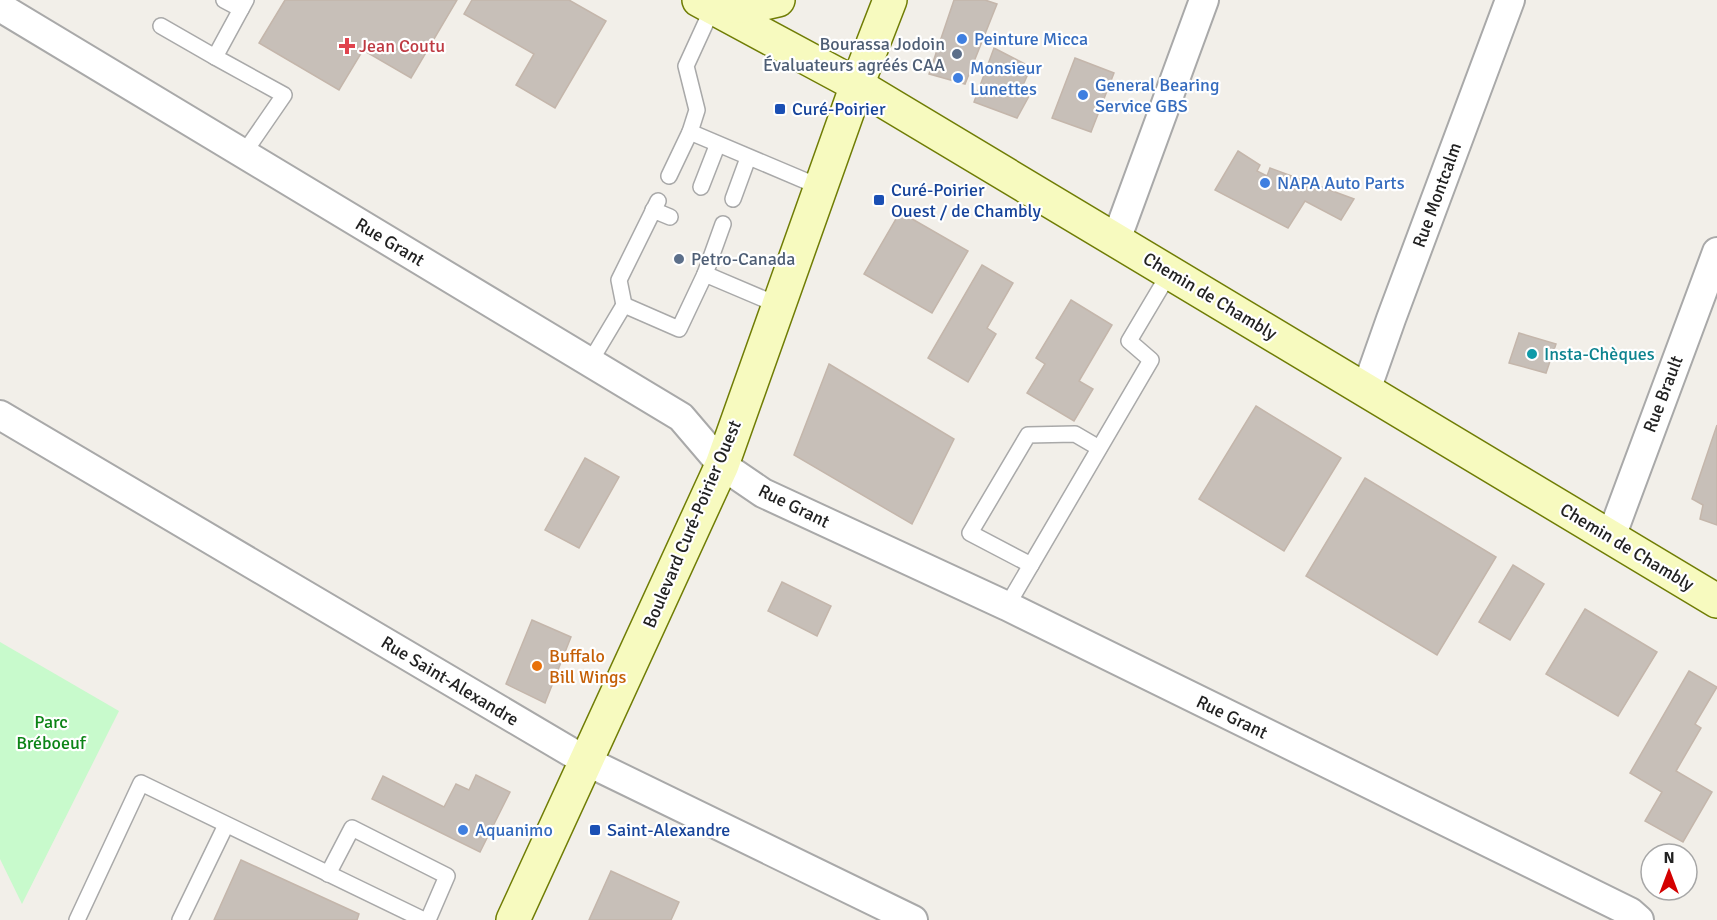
<svg xmlns="http://www.w3.org/2000/svg" width="1717" height="920" font-family="Signika,sans-serif">
	<style>
		.park { fill: #c8facc }
		.building { fill: #c7bfb8; stroke: #c4b6ab; stroke-width: 1.5 }
		.lines { fill: none; stroke-linecap: round; stroke-linejoin: round }
		.lane-casing { stroke: #a9a9a9; stroke-width: 18 }
		.street-casing { stroke: #a9a9a9; stroke-width: 32 }
		.secondary-casing { stroke: #707d05; stroke-width: 36 }
		.lane { stroke: #fff; stroke-width: 15 }
		.street { stroke: #fff; stroke-width: 28 }
		.secondary { stroke: #f7fabf; stroke-width: 33 }
		.shop-dot { fill: #3f7fe0; stroke: #fff; stroke-width: 2 }
		.health-dot { fill: #e0444e; stroke: #fff; stroke-width: 2 }
		.service-dot { fill: #5c6f8a; stroke: #fff; stroke-width: 2 }
		.transit-dot { fill: #1a4fb4; stroke: #fff; stroke-width: 2 }
		.culture-dot { fill: #0f9aa8; stroke: #fff; stroke-width: 2 }
		.food-dot { fill: #e8710a; stroke: #fff; stroke-width: 2 }
		.labels { text-anchor: middle; stroke-width: 4.5; stroke-linejoin: round; paint-order: stroke }
		.shop-label { font-size: 18px; fill: #366cbe; stroke: #fff; text-anchor: start }
		.service-label { font-size: 18px; fill: #4e5e75; stroke: #fff; text-anchor: end }
		.health-label { font-size: 18px; fill: #be3a42; stroke: #fff; text-anchor: start }
		.transit-label { font-size: 18px; fill: #164399; stroke: #fff; text-anchor: start }
		.street-label { font-size: 18px; fill: #222; stroke: #fff }
		.culture-label { font-size: 18px; fill: #0d838f; stroke: #fff; text-anchor: start }
		.food-label { font-size: 18px; fill: #c56008; stroke: #fff; text-anchor: start }
		.park-label { font-size: 18px; fill: #0c8416; stroke: #fff }
	</style>
	<rect width="100%" height="100%" fill="#f2efe9"/>
	<polygon class="park" points="0,642 119,711 22,904 0,859"/>
	<g class="building">
		<polygon points="285,0 457,0 411,78 363,50 339,90 259,43"/>
		<polygon points="472,0 569,0 606,21 555,108 516,85 534,54 464,14"/>
		<polygon points="954,0 985,0 997,4 965,84 929,74"/>
		<polygon points="994,48 1031,67 1020,92 1029,96 1017,118 974,102"/>
		<polygon points="1075,58 1114,73 1091,132 1052,118"/>
		<polygon points="1238,151 1260,165 1257,171 1267,176 1270,168 1354,199 1341,220 1305,201 1288,228 1215,190"/>
		<polygon points="900,212 968,251 932,313 864,274"/>
		<polygon points="982,265 1013,283 987,328 996,334 968,382 928,358"/>
		<polygon points="1071,300 1112,325 1079,381 1093,389 1074,421 1027,393 1045,364 1036,358"/>
		<polygon points="1519,333 1556,344 1546,373 1509,363"/>
		<polygon points="829,364 954,439 912,524 794,455"/>
		<polygon points="1256,406 1341,458 1284,551 1199,499"/>
		<polygon points="1717,425 1717,525 1700,519 1703,505 1692,499"/>
		<polygon points="585,458 619,477 579,548 545,530"/>
		<polygon points="1365,478 1496,557 1437,655 1306,576"/>
		<polygon points="1513,565 1544,584 1510,640 1479,622"/>
		<polygon points="782,582 831,606 817,636 768,611"/>
		<polygon points="1585,609 1657,652 1618,716 1546,674"/>
		<polygon points="532,620 571,637 545,703 506,684"/>
		<polygon points="1689,671 1717,687 1695,724 1701,728 1676,771 1712,792 1683,842 1645,821 1662,792 1630,773"/>
		<polygon points="476,775 510,792 480,852 372,799 383,776 444,807 456,784 469,790"/>
		<polygon points="241,860 359,914 357,920 214,920"/>
		<polygon points="611,871 679,902 671,920 589,920"/>
	</g>
	<g class="lines">
		<defs>
			<g id="lane">
				<polyline points="224,0 241,9"/>
				<polyline points="161,26 215,57"/>
				<polyline points="690,132 820,187"/>
				<polyline points="244,153 284,95 215,57 246,0"/>
				<polyline points="669,176 690,132 697,110 686,66 713,7"/>
				<polyline points="701,187 717,146"/>
				<polyline points="733,199 748,158"/>
				<polyline points="653,210 670,217"/>
				<polyline points="705,274 723,224"/>
				<polyline points="624,305 619,280 658,201"/>
				<polyline points="590,362 624,305 679,329 705,274 778,305"/>
				<polyline points="1031,565 970,533 1028,435 1075,434 1099,448"/>
				<polyline points="1007,606 1151,360 1129,341 1170,272"/>
				<polyline points="328,874 352,828 447,876 428,920"/>
				<polyline points="77,920 141,783 424,920"/>
				<polyline points="180,920 226,825"/>
			</g>
			<g id="street">
				<polyline points="0,7 681,417 722,465 763,493 1007,606 1630,912 1639,920"/>
				<polyline points="1116,240 1204,0"/>
				<polyline points="1366,390 1391,319 1510,0"/>
				<polyline points="0,415 586,761 913,920"/>
				<polyline points="1611,537 1717,252"/>
			</g>
			<g id="secondary">
				<polyline points="699,0 857,85 1717,601"/>
				<polyline points="713,7 756,5 778,0"/>
				<polyline points="513,920 722,465 857,85 890,0"/>
			</g>
		</defs>
		<use href="#lane" class="lane-casing"/>
		<use href="#street" class="street-casing"/>
		<use href="#secondary" class="secondary-casing"/>
		<use href="#lane" class="lane"/>
		<use href="#street" class="street"/>
		<use href="#secondary" class="secondary"/>
	</g>
	<g class="shop-dot">
		<circle cx="962" cy="39" r="6"/>
		<circle cx="958" cy="78" r="6"/>
		<circle cx="1083" cy="95" r="6"/>
		<circle cx="1265" cy="183" r="6"/>
		<circle cx="463" cy="830" r="6"/>
	</g>
	<path class="health-dot" d="M344 37h6v6h6v6h-6v6h-6v-6h-6v-6h6z"/>
	<g class="service-dot">
		<circle cx="957" cy="54" r="6"/>
		<circle cx="679" cy="259" r="6"/>
	</g>
	<g class="transit-dot">
		<rect x="774" y="103" width="12" height="12" rx="3"/>
		<rect x="873" y="194" width="12" height="12" rx="3"/>
		<rect x="589" y="824" width="12" height="12" rx="3"/>
	</g>
	<circle class="culture-dot" cx="1532" cy="354" r="6"/>
	<circle class="food-dot" cx="537" cy="666" r="6"/>
	<g class="labels">
		<g class="shop-label">
			<text x="974" y="45">Peinture Micca</text>
			<text x="970" y="74">Monsieur<tspan x="970" dy="21">Lunettes</tspan></text>
			<text x="1095" y="91">General Bearing<tspan x="1095" dy="21">Service GBS</tspan></text>
			<text x="1277" y="189">NAPA Auto Parts</text>
			<text x="475" y="836">Aquanimo</text>
		</g>
		<g class="service-label">
			<text x="945" y="50">Bourassa Jodoin<tspan x="945" dy="21">Évaluateurs agréés CAA</tspan></text>
			<text x="691" y="265" text-anchor="start">Petro-Canada</text>
		</g>
		<g class="health-label">
			<text x="359" y="52">Jean Coutu</text>
		</g>
		<g class="transit-label">
			<text x="792" y="115">Curé-Poirier</text>
			<text x="891" y="196">Curé-Poirier<tspan x="891" dy="21">Ouest / de Chambly</tspan></text>
			<text x="607" y="836">Saint-Alexandre</text>
		</g>
		<g class="street-label">
			<text transform="translate(1437 195) rotate(-70)" y="6">Rue Montcalm</text>
			<text transform="translate(390 242) rotate(31)" y="6">Rue Grant</text>
			<text transform="translate(1210 296) rotate(31)" y="6">Chemin de Chambly</text>
			<text transform="translate(1663 394) rotate(-69)" y="6">Rue Brault</text>
			<text transform="translate(794 506) rotate(26)" y="6">Rue Grant</text>
			<text transform="translate(692 524) rotate(-67)" y="6">Boulevard Curé-Poirier Ouest</text>
			<text transform="translate(1627 547) rotate(31)" y="6">Chemin de Chambly</text>
			<text transform="translate(450 681) rotate(31)" y="6">Rue Saint-Alexandre</text>
			<text transform="translate(1232 717) rotate(26)" y="6">Rue Grant</text>
		</g>
		<g class="culture-label">
			<text x="1544" y="360">Insta-Chèques</text>
		</g>
		<g class="food-label">
			<text x="549" y="662">Buffalo<tspan x="549" dy="21">Bill Wings</tspan></text>
		</g>
		<g class="park-label">
			<text x="51" y="728">Parc<tspan x="51" dy="21">Bréboeuf</tspan></text>
		</g>
	</g>
	<g transform="translate(1669 872)"><circle r="28" fill="#ffffff" stroke="#a7a7a7" stroke-width="1.5"/>
	<path d="M0-4.5L10 22L0 15L-10 22Z" fill="#d40000"/>
	<text y="-9" font-size="16" font-weight="bold" text-anchor="middle" fill="#222222">N</text>
	</g>
</svg>
